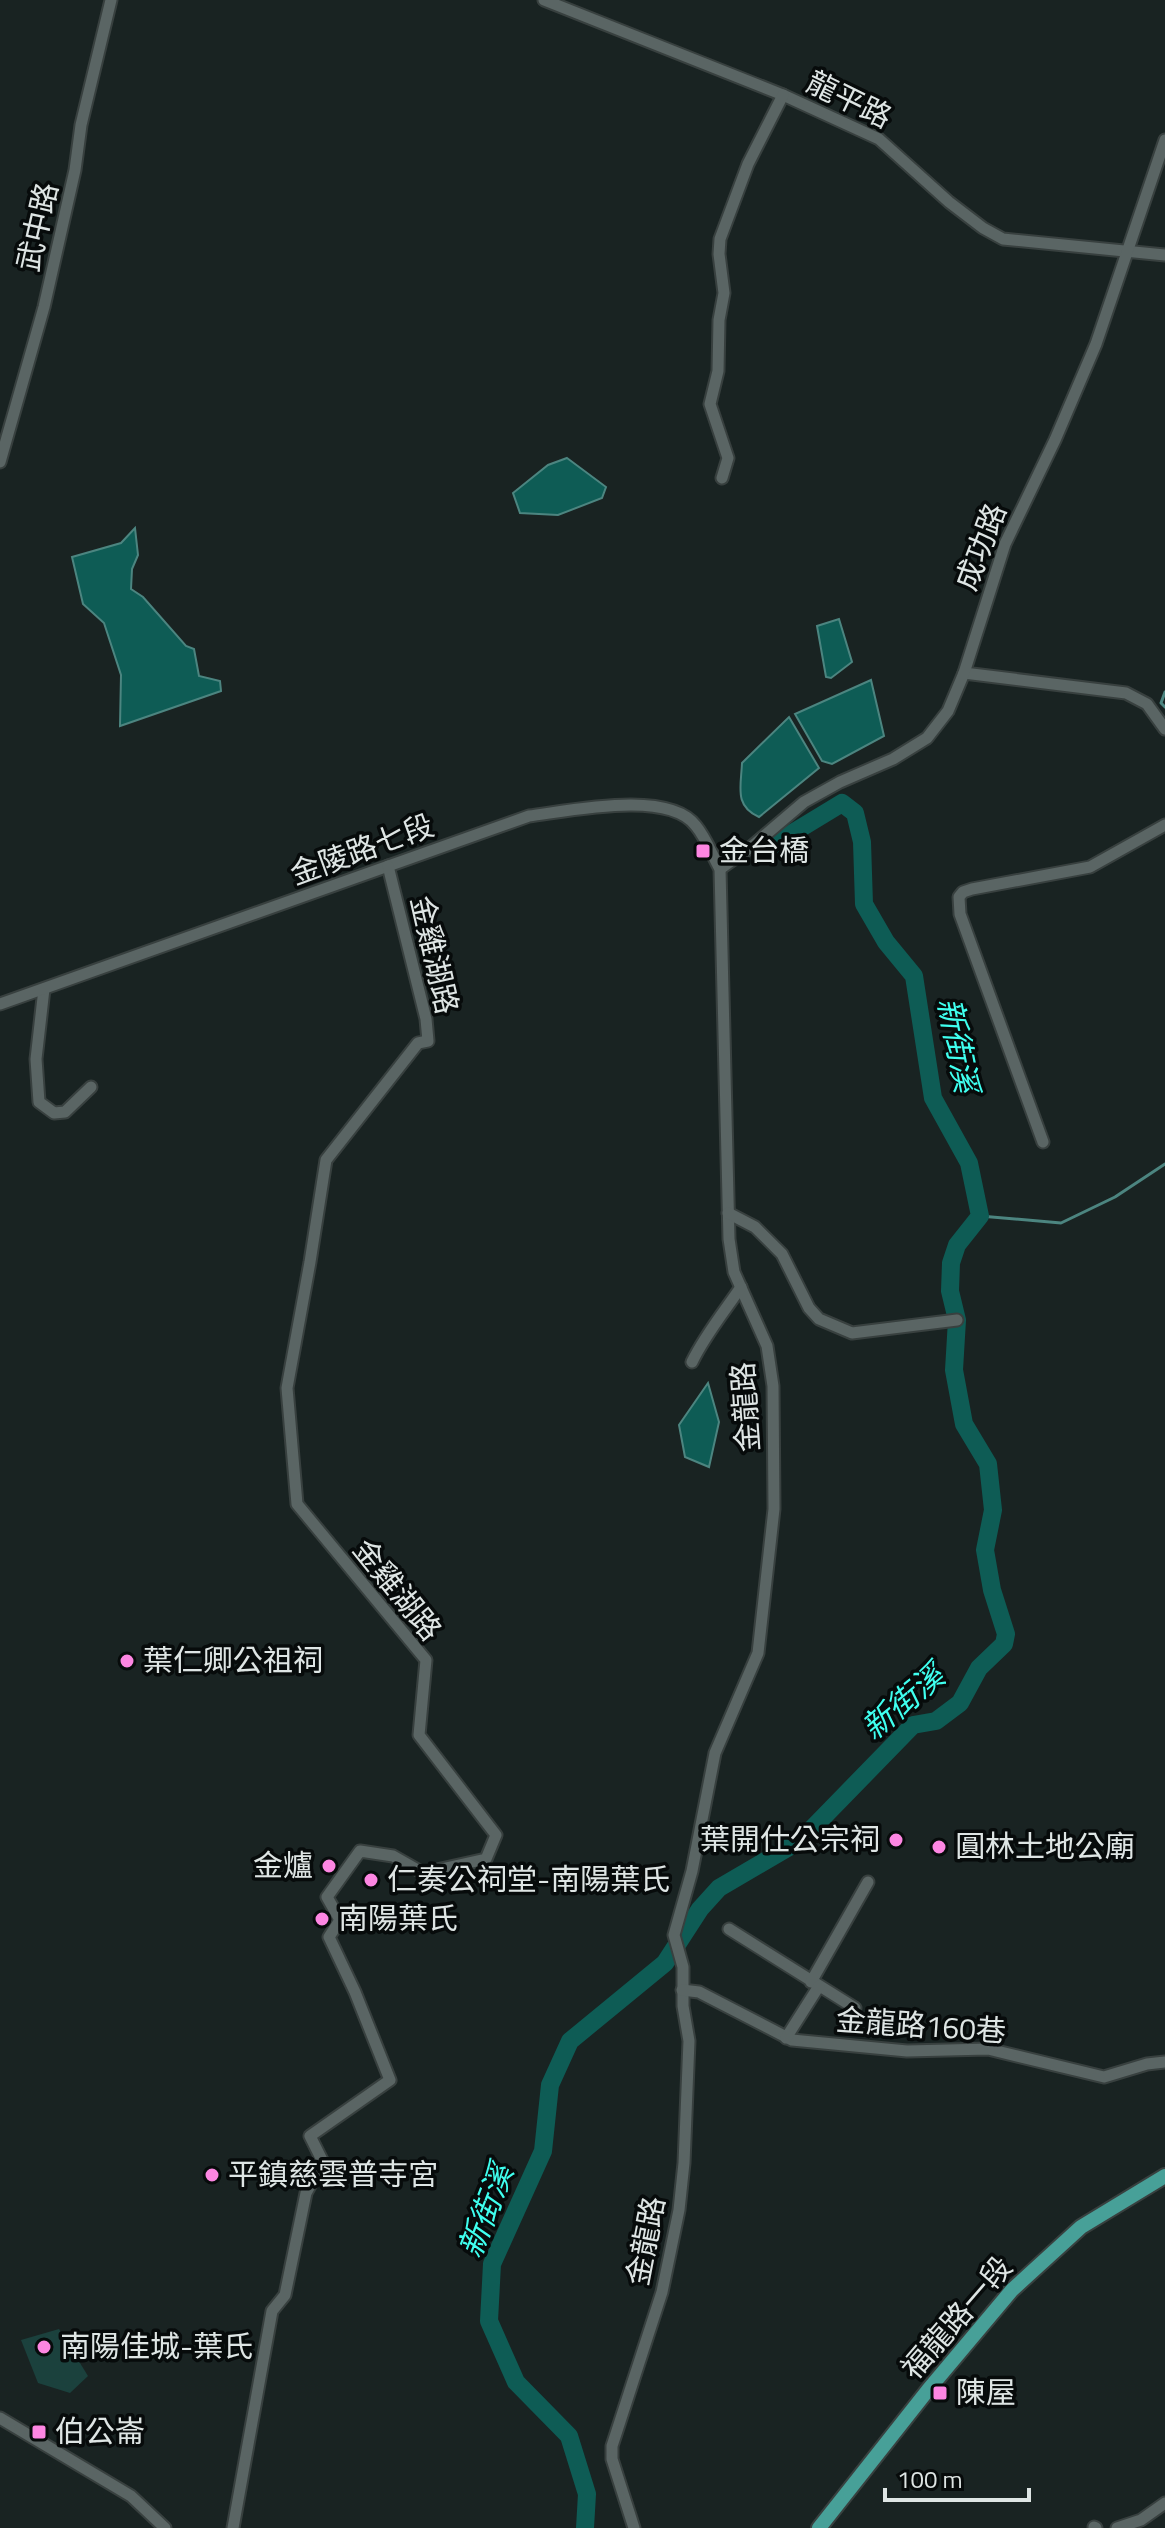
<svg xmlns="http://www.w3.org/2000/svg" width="1165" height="2528" font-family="'Titillium Web','Noto Sans TC',sans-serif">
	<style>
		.green { fill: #1b413d }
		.water { fill: #0e5c55; stroke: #4c8580; stroke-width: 2 }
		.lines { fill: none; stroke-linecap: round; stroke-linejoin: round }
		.stream { stroke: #4c8580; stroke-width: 3 }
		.river { stroke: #0e5c55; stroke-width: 18 }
		.minor-casing { stroke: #38403f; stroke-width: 15 }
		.major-casing { stroke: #38403f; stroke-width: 18 }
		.minor { stroke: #5a6564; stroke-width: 11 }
		.major { stroke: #47a098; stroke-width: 14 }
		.poi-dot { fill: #fd86e2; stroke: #070b0b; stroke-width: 3 }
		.labels { text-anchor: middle; stroke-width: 7; stroke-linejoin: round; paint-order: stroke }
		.street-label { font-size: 30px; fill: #dee5e4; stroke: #070b0b }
		.poi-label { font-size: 30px; fill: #dee5e4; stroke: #070b0b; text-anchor: start }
		.water-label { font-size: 32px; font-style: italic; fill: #3fffef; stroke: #070b0b }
	</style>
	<rect width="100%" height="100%" fill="#192322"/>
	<polygon class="green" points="59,2329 88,2376 70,2393 38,2383 21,2340"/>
	<g class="water">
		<polygon points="567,458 606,487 602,498 558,515 520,513 513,493 548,465"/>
		<polygon points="135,528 138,555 132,569 131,589 143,597 186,646 194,649 199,676 220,681 221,691 120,726 121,675 104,623 83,604 72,557 121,543"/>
		<polygon points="839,619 852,662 831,678 826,677 817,626"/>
		<polygon points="871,680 884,736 832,764 822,761 795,714"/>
		<path d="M789 717 819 768 759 817C734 806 741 787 742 763Z"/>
		<polygon points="708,1383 719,1422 709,1467 685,1457 679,1425"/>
	</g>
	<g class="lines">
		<g class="stream">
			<polyline points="1165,692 1161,703 1165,707"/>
			<polyline points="980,1216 1061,1223 1115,1197 1165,1164"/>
		</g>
		<polyline class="river" points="585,2528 587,2494 569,2436 516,2382 489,2321 492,2264 543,2151 550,2085 570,2041 665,1963 700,1909 719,1888 801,1840 913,1725 936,1721 960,1703 979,1668 1004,1644 1006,1634 992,1590 985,1550 993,1510 988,1464 964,1424 954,1370 957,1320 950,1291 951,1263 957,1245 980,1216 969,1163 933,1098 914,976 886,942 864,904 862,842 855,813 842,803 763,851"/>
		<defs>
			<g id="minor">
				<polyline points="544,0 783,95 879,139 949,202 983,228 1003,239 1165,255"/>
				<polyline points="0,462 44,307 75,170 81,125 111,0"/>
				<polyline points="722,478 728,458 710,404 718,371 719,320 724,293 719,254 720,239 748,164 783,95"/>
				<polyline points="964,673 1126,693 1147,704 1165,729"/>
				<polyline points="720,869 751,847 804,802 840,782 893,759 927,738 948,711 964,673 1005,544 1055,440 1096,344 1165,140"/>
				<polyline points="44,989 36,1059 39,1102 54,1113 65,1112 91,1087"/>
				<path d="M0 1004 529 816C569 811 669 789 696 826 706 838 712 855 720 869L729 1239 734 1272 767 1346 773 1386 774 1509 758 1653 715 1753 692 1871 674 1935 683 1967V2006L689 2041 684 2163 679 2210 662 2292 612 2446V2459L634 2528"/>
				<polyline points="1043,1142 960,914 959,897 963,892 972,889 1090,867 1165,825"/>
				<polyline points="728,1213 755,1227 782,1254 809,1308 819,1319 852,1333 957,1320"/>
				<path d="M692 1362C705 1335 724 1312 741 1287"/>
				<polyline points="729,1929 855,2008"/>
				<polyline points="811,1982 868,1882"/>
				<polyline points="682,1990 699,1992 792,2040 907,2051 988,2049 1104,2077 1147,2064 1165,2062"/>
				<polyline points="786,2038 819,1986"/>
				<polyline points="0,2418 131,2496 165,2528"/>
				<polyline points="1094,2527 1096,2528"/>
				<polyline points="233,2528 272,2311 285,2295 306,2193 323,2162 310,2136 390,2080 355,1992 329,1937 340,1920 327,1897 360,1851 393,1856 423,1873 486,1859 496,1835 419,1735 426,1660 297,1504 287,1388 310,1262 326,1160 418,1043 428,1041 426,1019 388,866"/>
				<polyline points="1117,2528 1141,2520 1165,2503"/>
			</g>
			<polyline id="major" points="819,2528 928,2390 1012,2290 1081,2227 1165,2176"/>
		</defs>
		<use href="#minor" class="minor-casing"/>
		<use href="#major" class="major-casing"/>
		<use href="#minor" class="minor"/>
		<use href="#major" class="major"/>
	</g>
	<g class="poi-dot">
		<rect x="695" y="843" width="16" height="16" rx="4"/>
		<circle cx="127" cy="1661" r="8"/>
		<circle cx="896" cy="1840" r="8"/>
		<circle cx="939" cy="1847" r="8"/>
		<circle cx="329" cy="1866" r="8"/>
		<circle cx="371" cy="1880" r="8"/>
		<circle cx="322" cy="1919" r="8"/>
		<circle cx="212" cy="2175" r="8"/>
		<circle cx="44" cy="2347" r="8"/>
		<rect x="932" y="2385" width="16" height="16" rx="4"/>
		<rect x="31" y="2424" width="16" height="16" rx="4"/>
	</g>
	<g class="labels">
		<g class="street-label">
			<text transform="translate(849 100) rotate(26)" y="10">龍平路</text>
			<text transform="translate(38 227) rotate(-77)" y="10">武中路</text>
			<text transform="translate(981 547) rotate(-69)" y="10">成功路</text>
			<text transform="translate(362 850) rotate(-20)" y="10">金陵路七段</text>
			<text transform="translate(434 955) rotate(77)" y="10">金雞湖路</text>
			<text transform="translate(746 1407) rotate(-94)" y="10">金龍路</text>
			<text transform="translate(397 1590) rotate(51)" y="10">金雞湖路</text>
			<text transform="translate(921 2026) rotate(4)" y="10">金龍路160巷</text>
			<text transform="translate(646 2241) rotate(-79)" y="10">金龍路</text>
			<text transform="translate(957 2318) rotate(-49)" y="10">福龍路一段</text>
		</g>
		<g class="poi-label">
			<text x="719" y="861">金台橋</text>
			<text x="143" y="1671">葉仁卿公祖祠</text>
			<text x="880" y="1850" text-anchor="end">葉開仕公宗祠</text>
			<text x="955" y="1857">圓林土地公廟</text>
			<text x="313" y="1876" text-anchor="end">金爐</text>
			<text x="387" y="1890">仁奏公祠堂-南陽葉氏</text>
			<text x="338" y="1929">南陽葉氏</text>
			<text x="228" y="2185">平鎮慈雲普寺宮</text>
			<text x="60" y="2357">南陽佳城-葉氏</text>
			<text x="956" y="2403">陳屋</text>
			<text x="55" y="2442">伯公崙</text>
		</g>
		<g class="water-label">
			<text transform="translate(958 1045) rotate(79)" y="11">新街溪</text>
			<text transform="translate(903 1702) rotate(-40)" y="11">新街溪</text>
			<text transform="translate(486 2211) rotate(-69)" y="11">新街溪</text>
		</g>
	</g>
	<path d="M885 2488v12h144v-12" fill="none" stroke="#dee5e4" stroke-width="4"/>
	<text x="897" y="2488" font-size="24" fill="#dee5e4" stroke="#070b0b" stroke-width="6" paint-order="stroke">100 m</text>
</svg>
